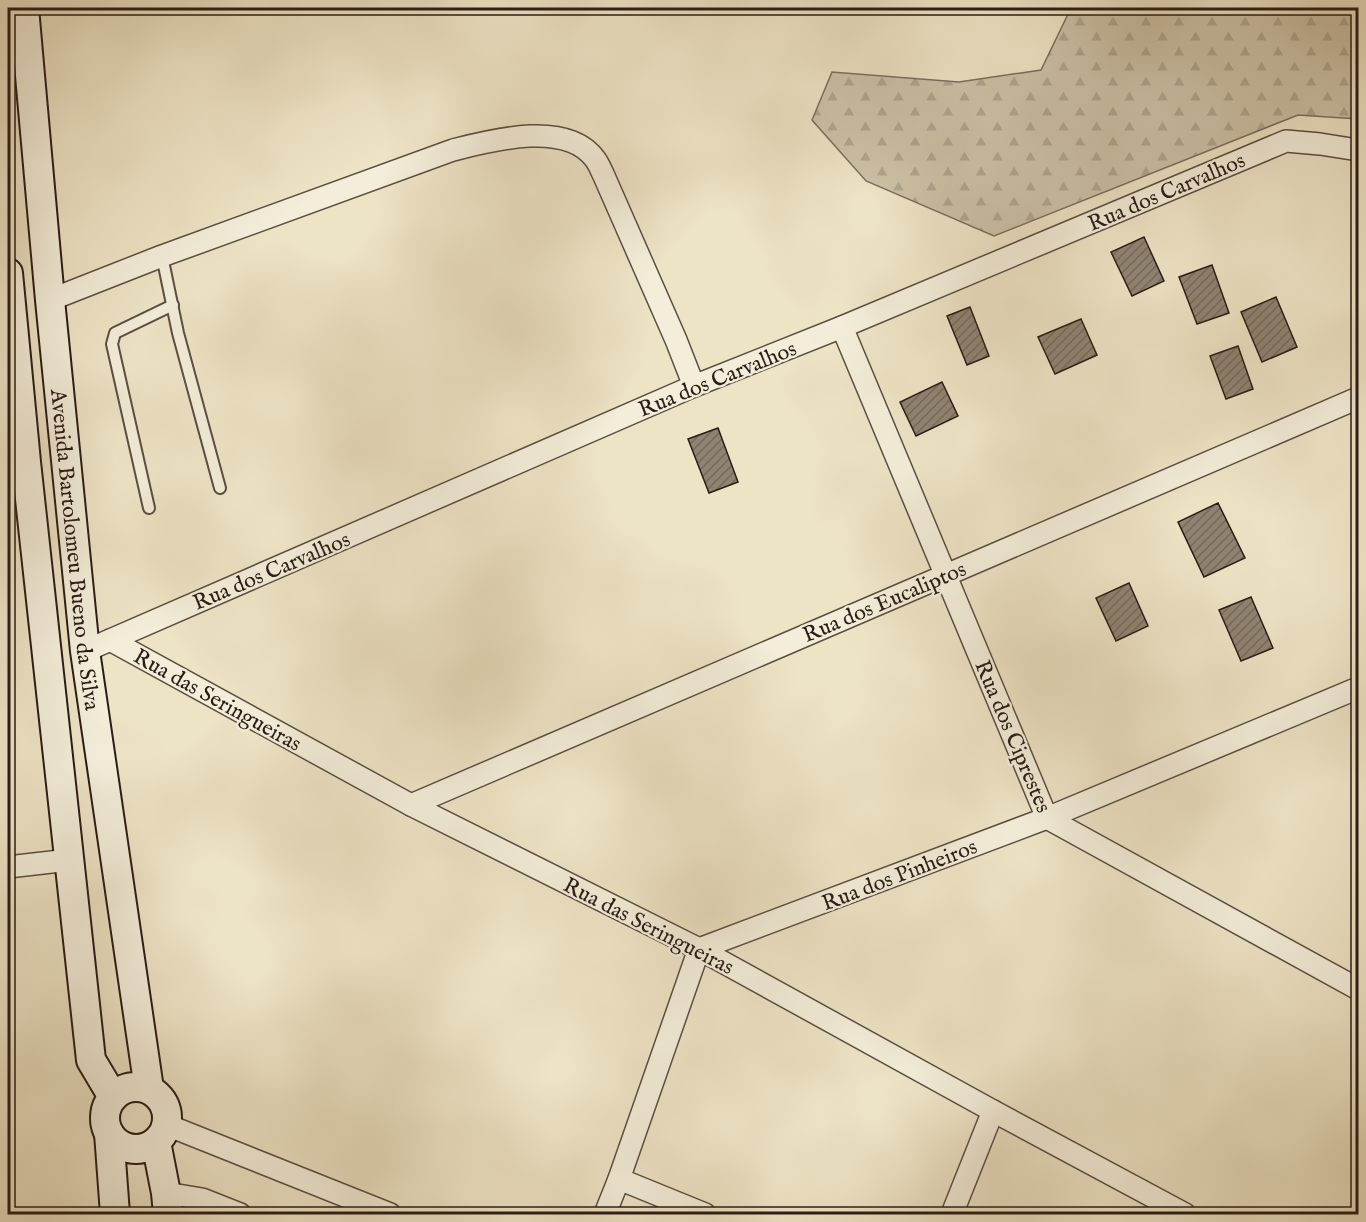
<svg xmlns="http://www.w3.org/2000/svg" width="1366" height="1222" font-family="'IM FELL English',serif">
	<style>
		.forest { fill: url(#forest-firs); stroke: #7b6e5e; stroke-width: 1.5 }
		.building { fill: url(#building-hatch); stroke: #2a1c16; stroke-width: 1.5 }
		.lines { fill: none; stroke-linecap: round; stroke-linejoin: round }
		.lane-casing { stroke: #5b4e42; stroke-width: 14 }
		.street-casing { stroke: #5b4e42; stroke-width: 24 }
		.secondary-casing { stroke: #2a1c16; stroke-width: 32 }
		.lane { stroke: #f3edd9; stroke-width: 10 }
		.street { stroke: #f3edd9; stroke-width: 21 }
		.secondary { stroke: #f3edd9; stroke-width: 28 }
		.labels { text-anchor: middle; stroke-width: 4.5; stroke-linejoin: round; paint-order: stroke }
		.street-label { font-size: 22px; fill: #2a1c16; stroke: #f3edd9 }
	</style>
	<defs>
		<pattern id="forest-firs" width="22" height="20" patternUnits="userSpaceOnUse" patternTransform="scale(1.5)"><rect width="22" height="20" fill="#ccc1a7"/><path d="M5 1l3.5 6h-7zM16 11l3.5 6h-7z" fill="#afa58f"/></pattern>
		<pattern id="building-hatch" width="6" height="6" patternUnits="userSpaceOnUse" patternTransform="scale(1.5)"><rect width="6" height="6" fill="#8f8371"/><path d="M-1 1l2-2M0 6l6-6M5 7l2-2" fill="none" stroke="#756a5c"/></pattern>
	</defs>
	<rect width="100%" height="100%" fill="#ede3c5"/>
	<filter id="stains"><feTurbulence type="fractalNoise" baseFrequency=".00333" numOctaves="4"/><feColorMatrix values="0 0 0 0 .2 0 0 0 0 .09 0 0 0 0 .02 0 0 0 .5 -.17"/></filter>
	<radialGradient id="worn" r=".72"><stop offset=".6" stop-color="#630" stop-opacity="0"/><stop offset="1" stop-color="#630" stop-opacity=".3"/></radialGradient>
	<polygon class="forest" points="1071,8 1358,8 1358,119 1298,115 994,236 866,181 812,120 832,72 959,82 1041,70"/>
	<g class="building">
		<polygon points="1144,237 1164,281 1132,296 1111,252"/>
		<polygon points="1212,265 1229,313 1197,324 1179,277"/>
		<polygon points="1276,297 1297,347 1262,362 1241,312"/>
		<polygon points="970,307 989,356 967,365 947,316"/>
		<polygon points="1081,319 1097,355 1055,374 1038,337"/>
		<polygon points="1238,346 1253,389 1226,399 1210,356"/>
		<polygon points="942,382 958,416 916,436 900,402"/>
		<polygon points="718,428 738,482 709,493 688,439"/>
		<polygon points="1218,503 1245,558 1204,577 1178,522"/>
		<polygon points="1129,583 1148,626 1116,641 1096,598"/>
		<polygon points="1251,597 1273,648 1241,661 1219,610"/>
	</g>
	<g class="lines">
		<defs>
			<g id="lane">
				<polyline points="162,256 178,333 220,488"/>
				<polyline points="149,508 112,344 115,333 173,305"/>
			</g>
			<g id="street">
				<path d="M50 300 162 256 453 150C492 140 567 120 595 159 599 164 601 170 604 176L676 340 694 386"/>
				<polyline points="842,327 1047,818 1358,989"/>
				<polyline points="110,640 411,805 699,949 993,1111 1185,1214"/>
				<polyline points="85,651 694,386 842,327 1286,141 1320,144 1358,150"/>
				<polyline points="411,805 1358,398"/>
				<polyline points="8,867 69,860"/>
				<polyline points="167,1125 390,1214"/>
				<polyline points="619,1179 705,1214"/>
				<polyline points="166,1193 202,1199 240,1214"/>
				<polyline points="605,1214 619,1179 699,949 1047,818 1358,688"/>
				<polyline points="952,1214 993,1111"/>
			</g>
			<g id="secondary">
				<path id="s1" d="M24 8 50 300 85 651 149 1089"/>
				<polyline points="8,273 26,462 91,1060 113,1097"/>
				<circle cx="136" cy="1118" r="31"/>
				<polyline points="109,1133 115,1214"/>
				<polyline points="156,1142 166,1193 168,1214"/>
			</g>
		</defs>
		<use href="#lane" class="lane-casing"/>
		<use href="#street" class="street-casing"/>
		<use href="#secondary" class="secondary-casing"/>
		<use href="#lane" class="lane"/>
		<use href="#street" class="street"/>
		<use href="#secondary" class="secondary"/>
	</g>
	<g class="labels">
		<g class="street-label">
			<text transform="translate(1166 191) rotate(-23)" y="8">Rua dos Carvalhos</text>
			<text transform="translate(717 378) rotate(-22)" y="8">Rua dos Carvalhos</text>
			<text dy="8" stroke="none"><textPath href="#s1" startOffset="544">Avenida Bartolomeu Bueno da Silva</textPath></text>
			<text transform="translate(271 570) rotate(-23)" y="8">Rua dos Carvalhos</text>
			<text transform="translate(884 601) rotate(-23)" y="8">Rua dos Eucaliptos</text>
			<text transform="translate(218 699) rotate(29)" y="8">Rua das Seringueiras</text>
			<text transform="translate(1014 736) rotate(67)" y="8">Rua dos Ciprestes</text>
			<text transform="translate(899 874) rotate(-21)" y="8">Rua dos Pinheiros</text>
			<text transform="translate(649 925) rotate(27)" y="8">Rua das Seringueiras</text>
		</g>
	</g>
	<rect width="1366" height="1222" fill="none" stroke="#ede3c5" stroke-width="30"/>
	<rect x="9" y="9" width="1348" height="1204" fill="none" stroke="#2a1c16" stroke-width="3"/>
	<rect x="15" y="15" width="1336" height="1192" fill="none" stroke="#2a1c16" stroke-width="1.5"/>
	<rect width="100%" height="100%" filter="url(#stains)"/>
	<rect width="100%" height="100%" fill="url(#worn)"/>
</svg>
